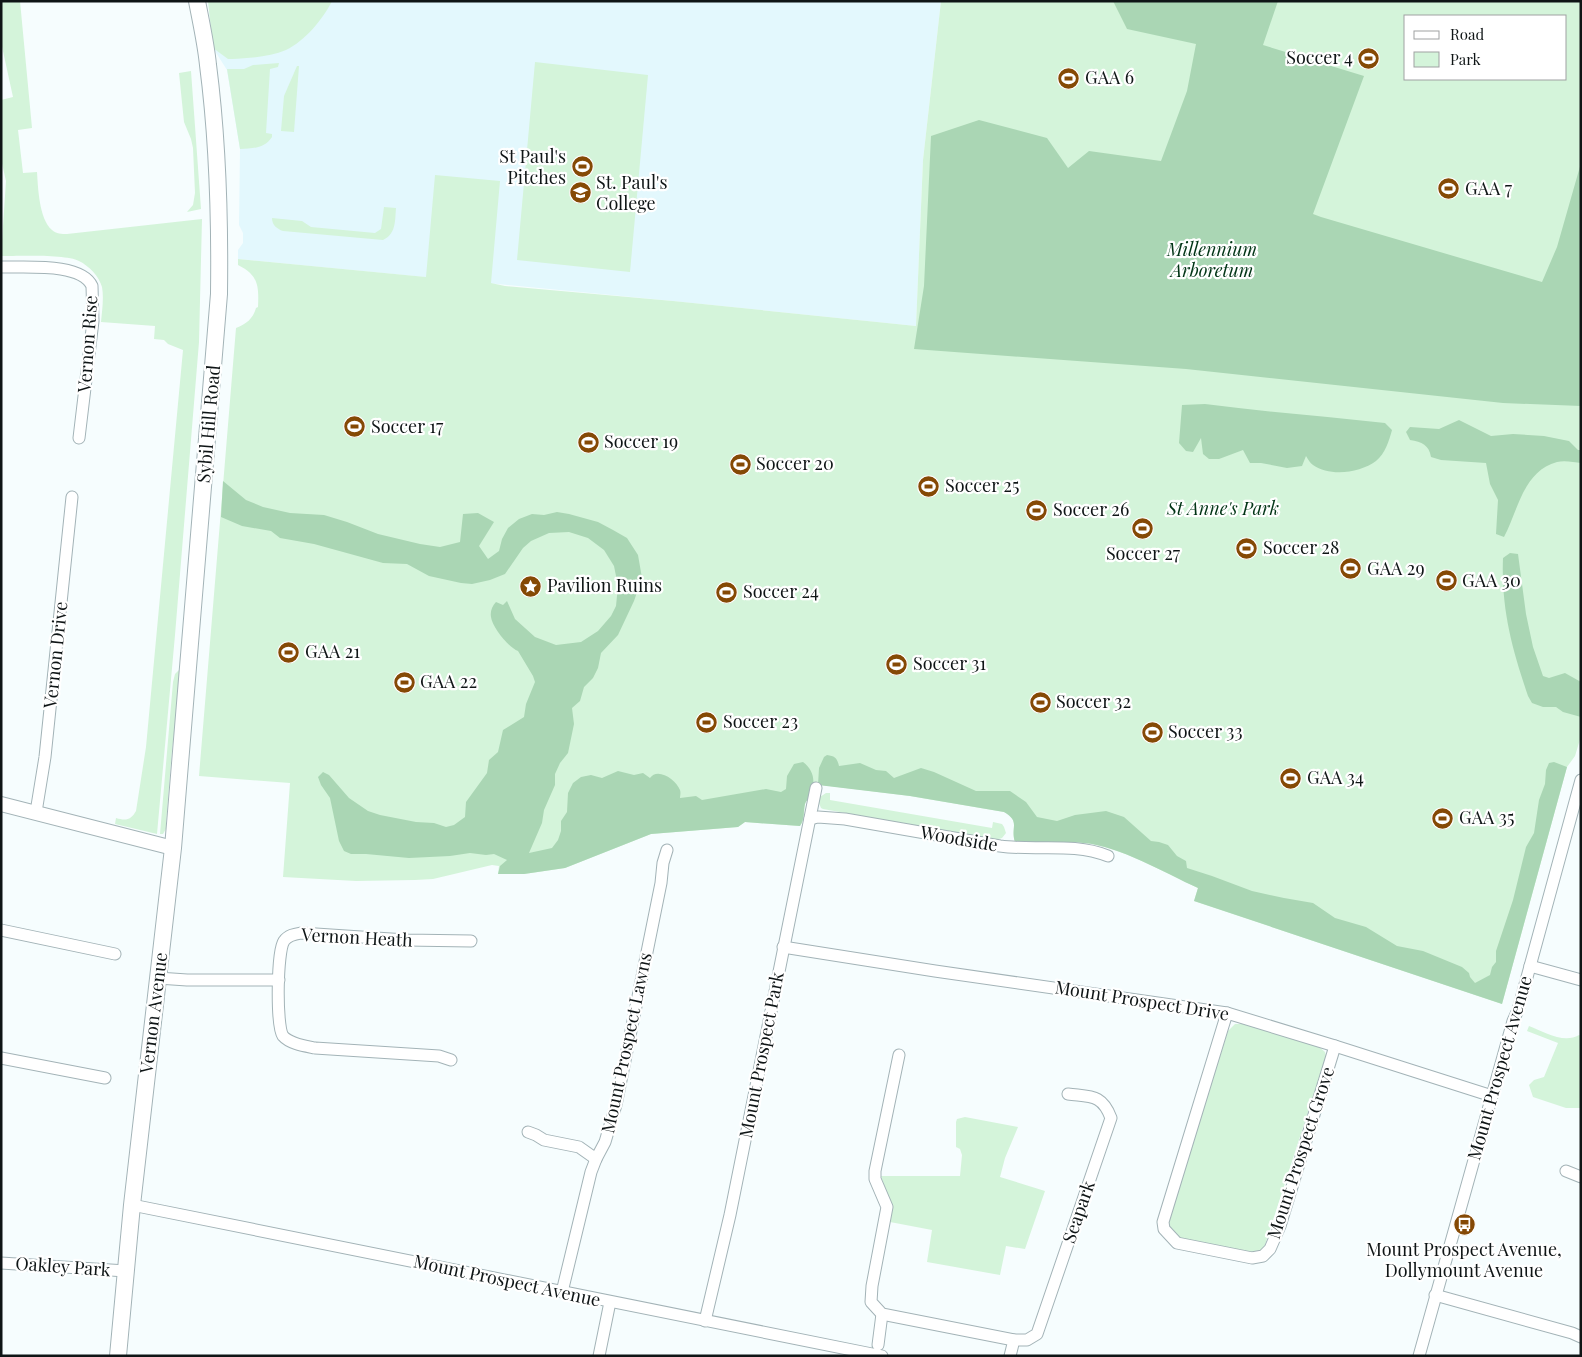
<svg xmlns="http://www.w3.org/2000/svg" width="1582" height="1357" font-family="'Playfair Display',serif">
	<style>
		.built { fill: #e3f8fd }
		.green { fill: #d4f4da; fill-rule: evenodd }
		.forest { fill: #aad6b4 }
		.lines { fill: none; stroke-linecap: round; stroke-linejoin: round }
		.minor-casing { stroke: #a3b3b7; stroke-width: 13 }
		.tertiary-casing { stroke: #a3b3b7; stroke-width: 16 }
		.secondary-casing { stroke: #a3b3b7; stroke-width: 18 }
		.minor { stroke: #fff; stroke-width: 11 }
		.tertiary { stroke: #fff; stroke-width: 14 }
		.secondary { stroke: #fff; stroke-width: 16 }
		.labels { text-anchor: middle; stroke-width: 4.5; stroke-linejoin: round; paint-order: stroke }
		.poi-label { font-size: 18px; fill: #0f1516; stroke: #fff; text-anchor: start }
		.park-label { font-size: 18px; font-style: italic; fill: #003415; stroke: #fff }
		.street-label { font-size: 18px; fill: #0f1516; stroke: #fff }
	</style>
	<rect width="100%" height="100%" fill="#f6fdfe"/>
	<polygon class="built" points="208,1 941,1 923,160 916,326 673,301 238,259 238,250 243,243 243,233 239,225 240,149 227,70 213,48"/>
	<g class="green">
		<path d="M1 1H20L32 128 18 130 23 173 37 172C38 187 39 219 52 230 56 234 62 234 67 234L202 219 199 342 175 635 157 834 115 824 116 818C126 821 131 820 136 811L146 747 183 350 168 344 164 340 154 339 155 326 101 322C102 311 104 298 102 287 99 276 89 266 79 261 66 254 18 256 1 256L6 181 1 159V100L13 97 1 42Z"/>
		<path d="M208 1H332C323 19 305 41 286 50 270 57 249 58 232 59H228L213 48Z"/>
		<path d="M941 1H1581V736L1575 756 1567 767 1502 1004 1194 901 1198 888C1165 873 1119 846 1084 843 1061 840 1037 846 1015 842 1010 827 1021 822 1004 812L910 796 813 784C811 791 809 795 806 801 803 809 806 819 800 826L745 822 738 827 651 834 565 868 524 874H498L499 866 492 865 433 879 415 880 356 881 283 877 290 783 199 776 236 328C246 324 253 319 256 308L258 307C259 285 258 275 238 265V259L426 277 435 175 500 181 491 283 505 286 673 301 916 326 923 160ZM1406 16H1566V79H1406Z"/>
		<polygon points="535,62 648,75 630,272 517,260"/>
		<path d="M279 63 278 67 270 69 266 133 272 134V137C264 149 253 148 240 149L227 69H244L253 65Z"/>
		<polygon points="297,66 299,66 294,132 281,131 284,96"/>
		<polygon points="191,71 201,209 187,212 193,205 195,193 193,148 191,139 184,122 179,73"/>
		<path d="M384 207 396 208C395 221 396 234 383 240L283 231C277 229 272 225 272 218L302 221 311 227 375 233 381 229Z"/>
		<polygon points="179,670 180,684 172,750 166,823 167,827 163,834 160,834 173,682 175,674"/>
		<polygon points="826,793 830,793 830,800 992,828 993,822 1002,824 1004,827 1006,833 1002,838 996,840 823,809 821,808 819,803 820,797"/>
		<polygon points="1235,1024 1244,1024 1318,1046 1325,1052 1326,1056 1264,1248 1261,1251 1253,1254 1179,1240 1169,1233 1168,1222 1228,1031"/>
		<path d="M1529 1026C1544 1032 1564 1044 1579 1035L1581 1036V1108H1566L1533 1097 1529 1085 1534 1080 1544 1077 1558 1043 1527 1031Z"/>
		<polygon points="965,1117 1018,1127 1005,1158 1000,1177 1045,1191 1025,1249 1006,1246 1000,1275 927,1262 932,1230 890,1222 891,1205 881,1176 960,1176 962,1155 960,1149 956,1147 956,1122 957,1119"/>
	</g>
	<g class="forest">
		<polygon points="1113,1 1278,1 1263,45 1364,76 1313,214 1321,217 1542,282 1557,247 1581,163 1581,406 1503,403 1186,369 914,349 924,286 931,136 979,120 1047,138 1068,168 1089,151 1161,161 1187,91 1196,44 1127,29"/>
		<path d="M1205 404C1265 412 1325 416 1385 423L1392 430C1389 441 1385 454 1376 461 1360 473 1330 477 1313 465 1310 463 1308 459 1306 456L1302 466 1287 468 1261 463H1250L1243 450 1219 459H1209L1203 454 1201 438 1193 452 1186 451 1179 443 1182 405Z"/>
		<path d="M1459 420 1491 436 1513 434 1544 436 1569 441 1578 450H1581V463C1574 462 1564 460 1557 462 1523 471 1518 511 1504 537L1496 534 1498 500 1490 484 1486 463 1441 460 1431 457C1429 445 1422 442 1410 440L1406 432 1410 427 1439 429Z"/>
		<path d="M223 481 246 500 263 507 290 513 324 515 347 522 378 534 420 544 440 547 460 542 463 514 478 513 494 522 479 546 488 559 499 551 502 539 508 528 519 519 532 514 544 515 557 512 569 514 598 522 613 530 627 538 638 555 642 578 634 601 618 635 601 653 598 668 593 678 584 687 580 701 572 708 574 724 568 753 560 763 555 774V785L544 810 542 823 529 853 552 848 558 840 561 831V821L567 812 568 793 573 783 581 777 591 775 602 778 618 771 634 775 643 773 650 778C657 767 676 779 680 790 681 793 680 796 680 798L696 796 702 800 766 789 781 792 786 789 787 776 794 764 803 762C815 771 816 784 809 797 807 802 807 799 805 804 803 812 805 819 800 826L745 822 738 827 651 834 565 868 524 874H498L500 866 507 860 494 854 486 855 470 853 450 856 409 858 366 854H351L344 851 339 841 330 798 321 785 318 777 323 772 329 775 349 798 368 811 380 815 416 822 434 823 446 827 454 825 465 817 466 802 487 773 489 760 498 752 503 730 524 717 526 704 535 682 533 676 518 651C509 648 492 627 491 617 490 612 492 606 496 602L503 605 507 601 515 619 535 637 556 645 581 642 598 631 611 616 616 606 618 586 614 566 604 550 588 538 569 532 549 533 531 541 523 548 505 574 490 580 472 584 461 583 429 576 407 564 383 563 314 544 280 538 271 531 242 526 221 517Z"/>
		<path d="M1510 553 1518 554 1526 614 1533 647 1543 676 1549 678 1565 673 1581 682V717L1563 712 1556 707H1543L1532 703 1528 696C1512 649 1501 609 1503 558Z"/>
		<path d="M827 755C835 756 837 758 839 766L860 763 876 770 886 771 894 778 921 768 934 772 976 791H1010L1026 802 1037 817 1057 821 1075 815 1106 811 1124 817 1151 841 1159 842 1168 845 1177 856 1186 861 1187 868 1212 876 1252 891 1284 898 1313 903 1335 918 1366 927 1397 946 1423 951 1462 967 1469 973 1470 977 1475 983 1490 975 1492 967 1496 962V951L1513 900 1526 847 1534 833 1539 800 1545 784 1546 770 1549 763 1554 762 1567 767 1502 1004 1194 901 1198 888C1165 873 1119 846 1084 843 1061 840 1037 846 1015 842 1010 827 1021 822 1004 812L910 796 818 785 819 768 824 757Z"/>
	</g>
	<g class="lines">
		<defs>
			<g id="minor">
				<path d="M1 267C24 268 81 262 92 286L93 321 79 438"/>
				<polyline points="36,812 45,757 72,497"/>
				<path d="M810 819 818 817 845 819 1000 846C1036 851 1073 842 1108 856"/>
				<polyline points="1,930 115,954"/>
				<polyline points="783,947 935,971 1227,1013 1335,1046 1492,1096"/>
				<polyline points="1530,966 1581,980"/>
				<polyline points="158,978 187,980 279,980"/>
				<polyline points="1227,1013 1163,1222 1164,1229 1177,1243 1252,1258 1263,1256 1270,1249 1280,1226 1335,1046"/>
				<path d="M899 1055 875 1171V1179L887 1207 872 1286 871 1302 882 1314 1014 1340H1027L1037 1334 1111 1118C1102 1094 1091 1097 1068 1094"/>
				<polyline points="1,1058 105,1078"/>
				<path d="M451 1060 439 1056 315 1048C305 1046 290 1044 283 1036 276 1026 277 951 284 941 288 935 295 934 301 933L406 940 471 941"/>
				<polyline points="528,1132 536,1135 544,1140 579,1147 596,1159"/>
				<polyline points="1566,1171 1581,1177"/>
				<polyline points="132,1205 882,1356"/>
				<polyline points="1,1263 126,1271"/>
				<polyline points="562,1292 591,1172 596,1159 605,1142 616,1105 661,883 663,863 667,850"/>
				<polyline points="1435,1295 1572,1333 1581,1337"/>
				<polyline points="705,1321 730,1215 816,788"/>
				<polyline points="878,1345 882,1314"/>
				<polyline points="599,1356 610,1302"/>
				<polyline points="1010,1356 1014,1340"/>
				<polyline points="1419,1356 1513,1021 1518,1010 1581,780"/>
			</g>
			<polyline id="tertiary" points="1,804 173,848"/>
			<path id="secondary" d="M118 1356 132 1205 173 848 219 294C220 218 218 142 208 65 206 44 201 22 197 1"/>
		</defs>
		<use href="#minor" class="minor-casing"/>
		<use href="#tertiary" class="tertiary-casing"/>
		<use href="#secondary" class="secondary-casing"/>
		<use href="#minor" class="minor"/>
		<use href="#tertiary" class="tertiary"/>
		<use href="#secondary" class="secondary"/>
	</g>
	<defs>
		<symbol id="stadium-disc" viewBox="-11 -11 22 22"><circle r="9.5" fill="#854905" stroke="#fff"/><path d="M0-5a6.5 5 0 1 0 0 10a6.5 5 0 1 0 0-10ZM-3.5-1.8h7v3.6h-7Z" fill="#fff"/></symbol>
		<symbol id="school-disc" viewBox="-11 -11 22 22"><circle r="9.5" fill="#854905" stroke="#fff"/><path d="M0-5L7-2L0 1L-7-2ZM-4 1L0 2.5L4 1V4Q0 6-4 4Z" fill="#fff"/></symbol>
		<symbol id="sight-disc" viewBox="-11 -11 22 22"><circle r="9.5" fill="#854905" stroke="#fff"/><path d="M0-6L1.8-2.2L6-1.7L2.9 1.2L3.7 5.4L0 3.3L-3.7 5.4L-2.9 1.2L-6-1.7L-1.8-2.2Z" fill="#fff"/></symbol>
		<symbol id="bus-disc" viewBox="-11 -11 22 22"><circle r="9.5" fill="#854905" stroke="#fff"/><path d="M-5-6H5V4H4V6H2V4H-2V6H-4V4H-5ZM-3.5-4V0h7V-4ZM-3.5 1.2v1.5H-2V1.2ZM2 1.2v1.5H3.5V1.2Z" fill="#fff"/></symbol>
	</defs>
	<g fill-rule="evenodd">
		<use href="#stadium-disc" x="1356" y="46" width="25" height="25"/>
		<use href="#stadium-disc" x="1056" y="66" width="25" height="25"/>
		<use href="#stadium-disc" x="570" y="154" width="25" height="25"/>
		<use href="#stadium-disc" x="1436" y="176" width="25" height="25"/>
		<use href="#school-disc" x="568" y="180" width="25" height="25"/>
		<use href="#stadium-disc" x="342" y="414" width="25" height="25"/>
		<use href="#stadium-disc" x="576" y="430" width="25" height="25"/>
		<use href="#stadium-disc" x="728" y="452" width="25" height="25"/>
		<use href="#stadium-disc" x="916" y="474" width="25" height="25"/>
		<use href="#stadium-disc" x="1024" y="498" width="25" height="25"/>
		<use href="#stadium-disc" x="1130" y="516" width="25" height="25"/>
		<use href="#stadium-disc" x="1234" y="536" width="25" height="25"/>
		<use href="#stadium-disc" x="1338" y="556" width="25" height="25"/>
		<use href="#stadium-disc" x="1434" y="568" width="25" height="25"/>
		<use href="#sight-disc" x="518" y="574" width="25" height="25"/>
		<use href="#stadium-disc" x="714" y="580" width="25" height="25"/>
		<use href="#stadium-disc" x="276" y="640" width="25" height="25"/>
		<use href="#stadium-disc" x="884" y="652" width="25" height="25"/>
		<use href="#stadium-disc" x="392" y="670" width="25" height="25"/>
		<use href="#stadium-disc" x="1028" y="690" width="25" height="25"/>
		<use href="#stadium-disc" x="694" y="710" width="25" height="25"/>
		<use href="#stadium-disc" x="1140" y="720" width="25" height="25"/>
		<use href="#stadium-disc" x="1278" y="766" width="25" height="25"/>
		<use href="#stadium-disc" x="1430" y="806" width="25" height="25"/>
		<use href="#bus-disc" x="1452" y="1212" width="25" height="25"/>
	</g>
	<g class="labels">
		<g class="poi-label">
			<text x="1353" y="64" text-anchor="end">Soccer 4</text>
			<text x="1085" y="84">GAA 6</text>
			<text x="566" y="163" text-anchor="end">St Paul's<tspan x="566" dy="21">Pitches</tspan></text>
			<text x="596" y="189">St. Paul's<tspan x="596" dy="21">College</tspan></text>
			<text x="1465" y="195">GAA 7</text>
			<text x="371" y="433">Soccer 17</text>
			<text x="604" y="448">Soccer 19</text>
			<text x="756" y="470">Soccer 20</text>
			<text x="945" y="492">Soccer 25</text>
			<text x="1053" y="516">Soccer 26</text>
			<text x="1263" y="554">Soccer 28</text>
			<text x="1143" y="560" text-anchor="middle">Soccer 27</text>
			<text x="1367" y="575">GAA 29</text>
			<text x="1462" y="587">GAA 30</text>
			<text x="547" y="592">Pavilion Ruins</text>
			<text x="743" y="598">Soccer 24</text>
			<text x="305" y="658">GAA 21</text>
			<text x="913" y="670">Soccer 31</text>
			<text x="420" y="688">GAA 22</text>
			<text x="1056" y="708">Soccer 32</text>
			<text x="723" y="728">Soccer 23</text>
			<text x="1168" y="738">Soccer 33</text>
			<text x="1307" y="784">GAA 34</text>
			<text x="1459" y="824">GAA 35</text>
			<text x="1464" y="1256" text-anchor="middle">Mount Prospect Avenue,<tspan x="1464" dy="21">Dollymount Avenue</tspan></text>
		</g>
		<g class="park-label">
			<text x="1212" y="256">Millennium<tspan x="1212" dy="21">Arboretum</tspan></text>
			<text x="1223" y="515">St Anne's Park</text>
		</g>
		<g class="street-label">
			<text transform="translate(88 344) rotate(-86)" y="6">Vernon Rise</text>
			<text transform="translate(209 424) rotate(-85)" y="6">Sybil Hill Road</text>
			<text transform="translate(56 655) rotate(-84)" y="6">Vernon Drive</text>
			<text transform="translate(959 839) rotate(10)" y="6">Woodside</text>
			<text transform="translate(357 938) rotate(3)" y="6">Vernon Heath</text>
			<text transform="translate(1142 1001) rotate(9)" y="6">Mount Prospect Drive</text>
			<text transform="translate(154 1013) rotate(-83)" y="6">Vernon Avenue</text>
			<text transform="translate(627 1043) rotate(-78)" y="6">Mount Prospect Lawns</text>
			<text transform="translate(762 1055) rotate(-79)" y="6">Mount Prospect Park</text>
			<text transform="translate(1500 1068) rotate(-74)" y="6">Mount Prospect Avenue</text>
			<text transform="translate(1301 1153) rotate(-72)" y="6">Mount Prospect Grove</text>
			<text transform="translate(1079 1212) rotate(-71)" y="6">Seapark</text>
			<text transform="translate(63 1267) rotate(4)" y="6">Oakley Park</text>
			<text transform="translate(507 1281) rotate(12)" y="6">Mount Prospect Avenue</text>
		</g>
	</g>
	<rect width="1582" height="1357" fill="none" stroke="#0f1516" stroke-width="5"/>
	<rect x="1404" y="15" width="162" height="65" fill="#ffffff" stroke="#9fa1a2"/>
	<rect x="1414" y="31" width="25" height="8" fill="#ffffff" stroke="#9fa1a2"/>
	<text x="1450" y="40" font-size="15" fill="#0f1516">Road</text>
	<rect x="1414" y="52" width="25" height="15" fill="#d4f4da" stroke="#9fa1a2"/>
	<text x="1450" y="65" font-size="15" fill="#0f1516">Park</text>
</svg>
